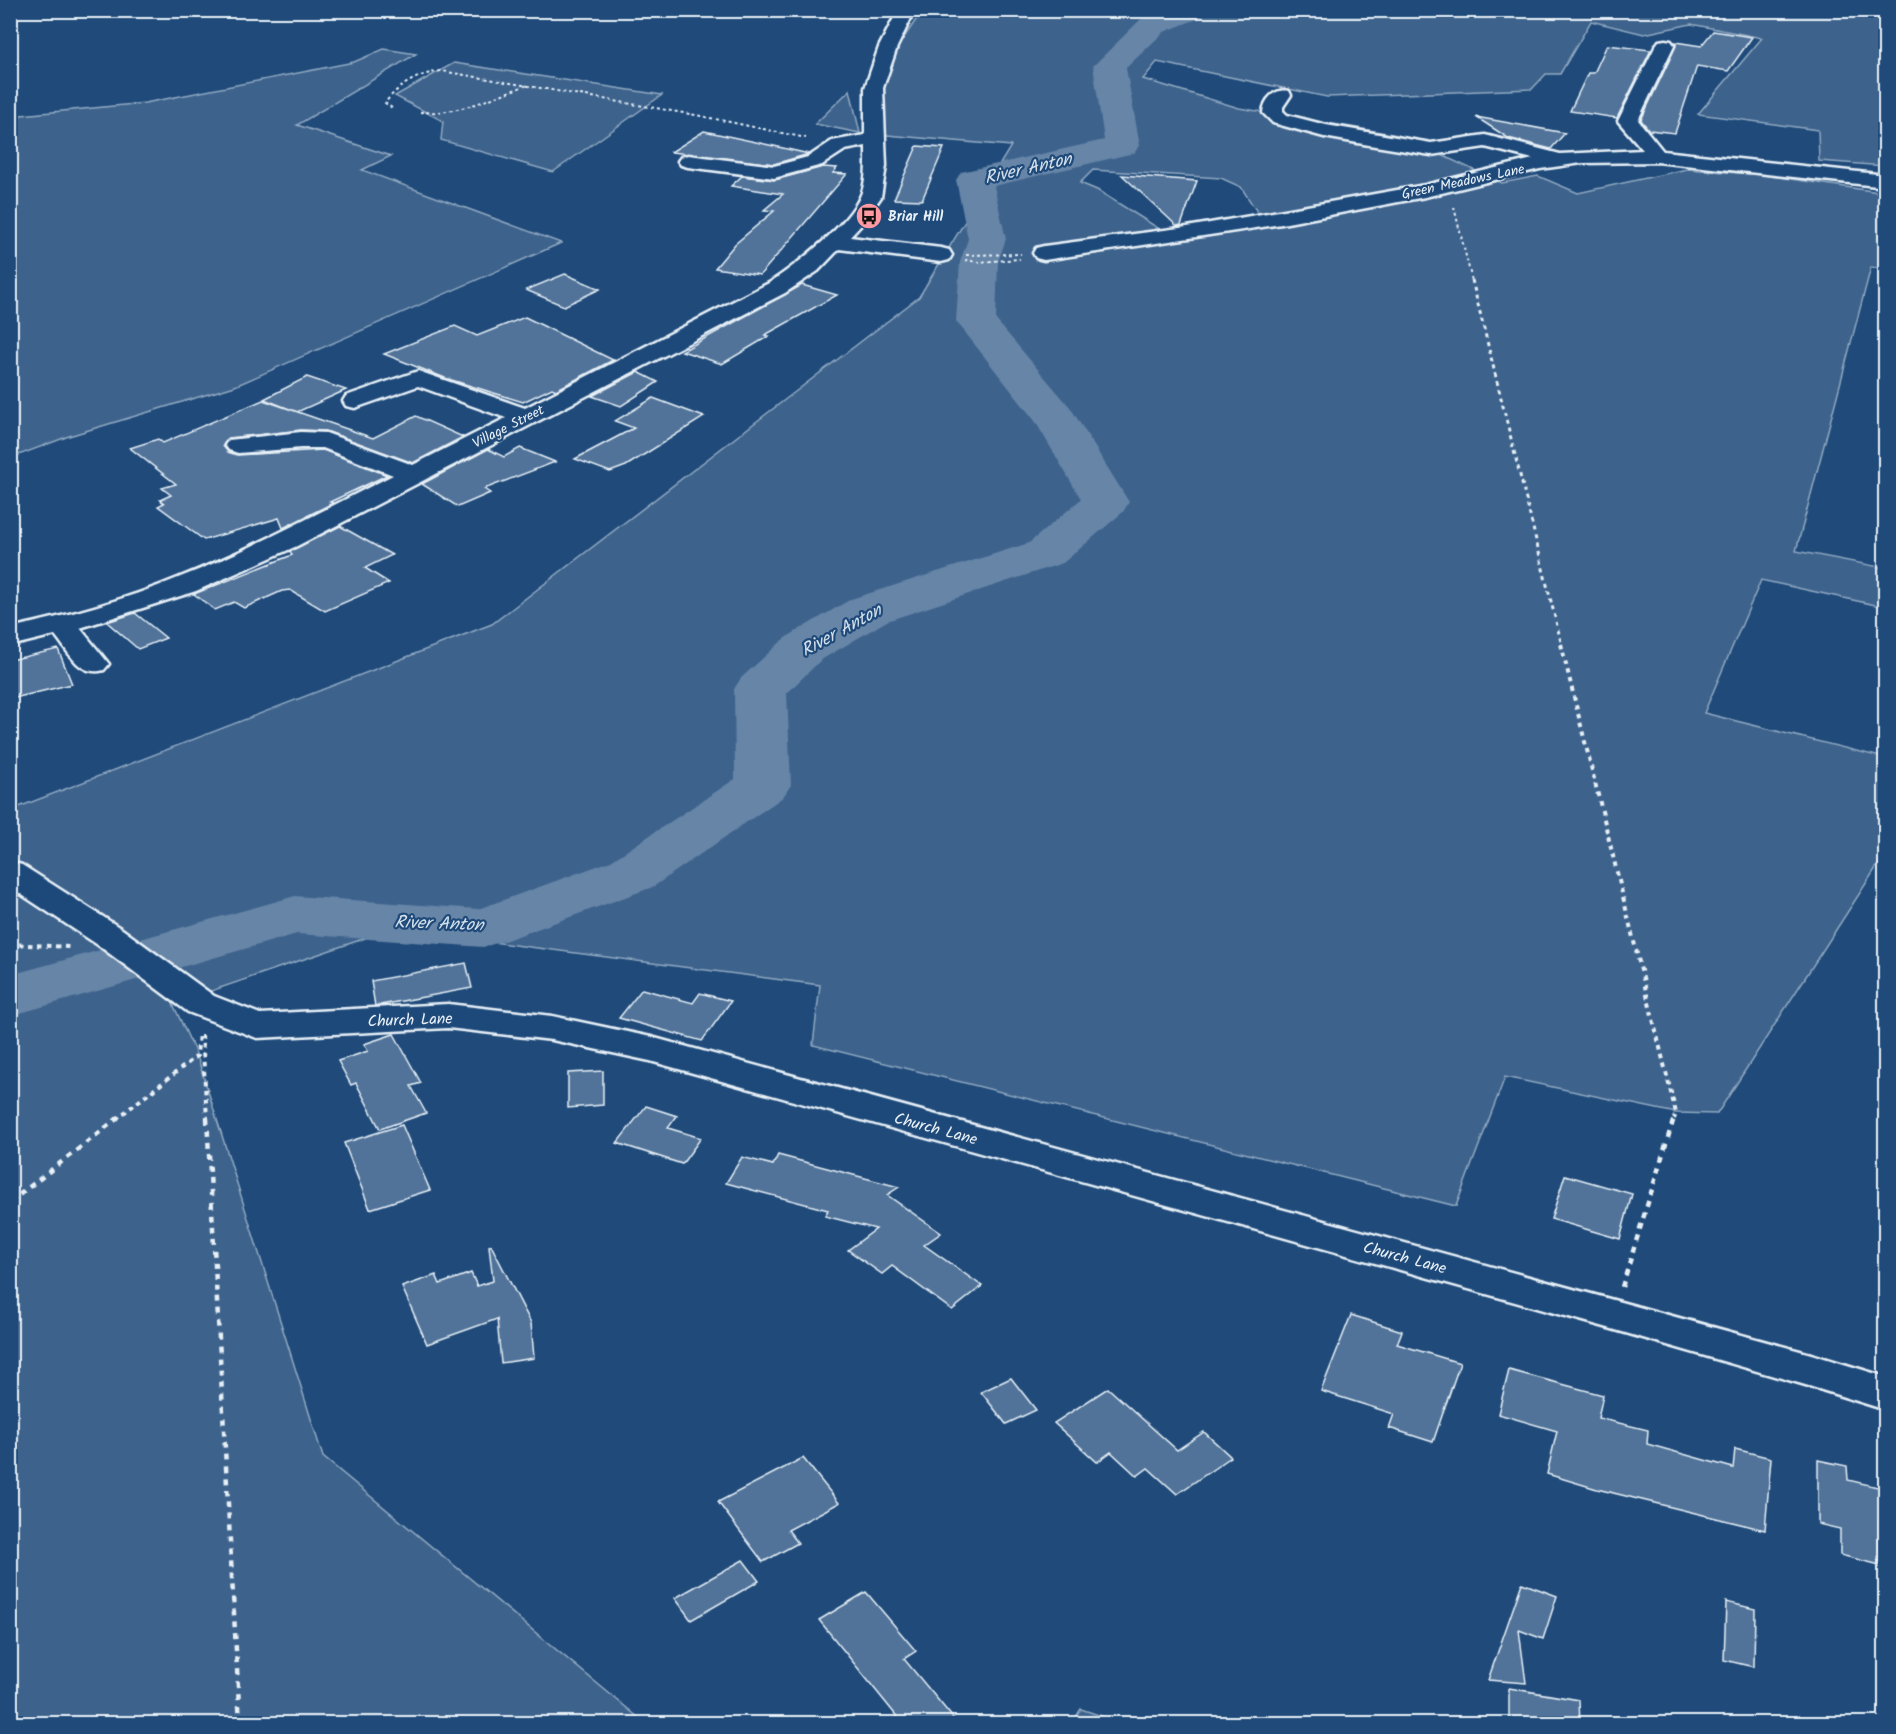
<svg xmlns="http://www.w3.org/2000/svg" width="1896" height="1734" font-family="Kalam,sans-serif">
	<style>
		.green { fill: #3c628c; stroke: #92aac2; stroke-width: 1.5; fill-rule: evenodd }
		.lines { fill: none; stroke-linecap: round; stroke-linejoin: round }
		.stream { fill: #9ab0c7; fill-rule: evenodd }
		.river { fill: #6685a7; fill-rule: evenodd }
		.building { fill: #517399; stroke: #e8f1f8; stroke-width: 1.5 }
		.minor-casing { stroke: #e8f1f8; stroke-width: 5 }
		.path-far3 { stroke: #e8f1f8; stroke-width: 2; stroke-dasharray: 3 3; stroke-linecap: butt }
		.path-far2 { stroke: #e8f1f8; stroke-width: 3; stroke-dasharray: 4 4; stroke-linecap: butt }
		.path-far1 { stroke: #e8f1f8; stroke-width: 4; stroke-dasharray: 4.5 4.5; stroke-linecap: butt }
		.path { stroke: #e8f1f8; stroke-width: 4.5; stroke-dasharray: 6 6; stroke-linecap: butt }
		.minor { fill: #1f4a7a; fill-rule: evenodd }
		.labels { text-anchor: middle; stroke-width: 4.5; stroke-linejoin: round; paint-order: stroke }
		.far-street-label { font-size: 14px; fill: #e8f1f8; stroke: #1f4a7a }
		.far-poi-label { font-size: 14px; font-weight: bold; fill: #e8f1f8; stroke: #1f4a7a; text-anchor: start }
		.street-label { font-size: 16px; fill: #e8f1f8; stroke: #1f4a7a }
		.water-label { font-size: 18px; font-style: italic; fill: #d4e1ec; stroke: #1f4a7a }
	</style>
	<rect width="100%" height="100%" fill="#1f4a7a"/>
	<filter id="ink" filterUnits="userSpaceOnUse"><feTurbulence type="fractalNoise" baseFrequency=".0167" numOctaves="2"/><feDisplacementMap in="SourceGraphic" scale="12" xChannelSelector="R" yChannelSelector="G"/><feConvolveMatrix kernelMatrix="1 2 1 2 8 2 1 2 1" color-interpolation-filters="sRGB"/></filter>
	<g filter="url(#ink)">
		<g class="green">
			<path d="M922 11H1885V166L1819 161 1818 130 1698 114 1762 38 1691 24 1644 34 1591 21 1560 74H1546L1532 89 1327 97 1157 62 1143 79 1239 108 1398 135 1502 183 1538 176 1578 193 1687 169 1764 175 1885 193V269L1871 267 1796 551 1885 568V607L1761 580 1704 713 1885 758V854L1717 1114 1676 1113 1505 1077 1456 1206 813 1045 820 985 392 929 173 1004 197 1056 323 1457 645 1723 11 1724V810L492 624 919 297 1011 146 887 135 879 114 891 57ZM1093 170 1221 178 1241 187 1256 210 1258 216 1161 230 1097 190 1080 183Z"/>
			<polygon points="384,49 416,54 297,125 391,156 362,170 561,243 235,386 69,436 11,458 11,116 145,103 354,62"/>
			<polygon points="454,63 662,95 553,172 441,140 443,121 395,96"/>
			<polygon points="850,90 860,133 815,124"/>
			<polygon points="1081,1709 1122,1723 1072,1723"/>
		</g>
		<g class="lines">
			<polygon class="stream" points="1159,10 1165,10 1111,67 1107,67 1107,65"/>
			<polygon class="river" points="1162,10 1206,10 1202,17 1164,32 1126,68 1140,146 1134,153 994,186 1006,239 998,262 996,320 1070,407 1129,502 1123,512 1063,563 887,621 821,660 787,693 791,785 783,797 653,887 504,941 483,947 297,934 10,1016 10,975 274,902 295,896 478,909 611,861 735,779 734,689 741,678 785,638 851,599 1029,543 1081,499 1035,421 956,321 960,262 968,239 956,180 961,172 1104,140 1093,66 1142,18"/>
		</g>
		<g class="building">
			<polygon points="1713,31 1752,37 1728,71 1697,66 1675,133 1649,130 1641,120 1676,46 1675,42 1701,46"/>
			<polygon points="1607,45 1651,50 1617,118 1570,111 1588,73 1594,73"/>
			<polygon points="1476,117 1565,133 1551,149 1508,138"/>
			<polygon points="704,131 774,146 809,154 774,164 671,152"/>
			<polygon points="917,146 944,148 922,200 894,199"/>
			<polygon points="823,167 837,168 833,173 847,174 760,275 715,268 735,244 774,211 764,210 783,194 731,186 742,176 775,180"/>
			<polygon points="1122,175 1197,181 1181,225 1177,226"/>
			<polygon points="565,274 600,289 564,306 526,290"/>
			<polygon points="802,285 837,295 765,335 769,336 722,364 682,351"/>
			<polygon points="525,317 613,360 556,390 552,388 523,402 445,378 384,354 455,326 477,336"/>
			<polygon points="638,372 658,382 621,406 592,396"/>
			<polygon points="307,377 346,390 297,412 264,399"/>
			<polygon points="653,398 704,417 626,466 610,472 575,459 634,428 615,421"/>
			<polygon points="263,400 373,438 416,416 463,437 413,463 326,431 301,430 229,438 223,446 228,452 237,455 323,450 387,475 330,502 333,503 283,528 279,518 204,540 158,506 164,503 160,500 171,495 162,488 176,484 130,448 158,439 163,443"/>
			<polygon points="520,448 555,462 484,489 490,493 458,507 422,484 488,449 504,457"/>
			<polygon points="340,526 392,555 365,568 389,583 325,611 290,590 282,591 244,608 234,602 215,610 194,594 292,555 290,551"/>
			<polygon points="135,613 166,638 138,649 107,622"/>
			<polygon points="58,649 72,684 10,699 10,660"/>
			<polygon points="466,963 472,988 375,1006 371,981"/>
			<polygon points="642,989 693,1003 700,993 731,1001 702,1041 619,1018"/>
			<polygon points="394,1034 421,1083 411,1086 426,1113 380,1129 356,1083 351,1085 338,1061 368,1051 364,1044"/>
			<polygon points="603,1071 603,1105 568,1108 568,1073"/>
			<polygon points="646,1106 677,1116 668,1128 701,1138 682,1164 617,1143"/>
			<polygon points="402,1125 430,1190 370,1209 344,1143"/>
			<polygon points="778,1155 899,1187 887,1195 941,1233 924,1245 982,1286 952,1310 892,1266 882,1274 848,1250 876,1229 825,1216 828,1210 726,1183 742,1157 773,1165"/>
			<polygon points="1565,1175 1632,1194 1620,1239 1551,1219"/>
			<polygon points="491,1245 531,1323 534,1358 501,1363 497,1319 427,1344 402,1287 436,1275 440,1284 471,1273 477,1286 493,1281 489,1246"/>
			<polygon points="1351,1315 1402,1331 1397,1344 1460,1363 1433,1442 1389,1428 1394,1414 1321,1391"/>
			<polygon points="1509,1370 1603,1395 1598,1418 1648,1430 1647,1444 1733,1468 1735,1449 1771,1458 1765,1530 1597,1489 1547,1474 1557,1431 1498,1414"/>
			<polygon points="1011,1378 1036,1410 1006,1424 981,1392"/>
			<polygon points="1108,1388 1177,1450 1204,1432 1231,1457 1177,1494 1148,1468 1137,1476 1111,1452 1097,1462 1054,1423"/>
			<polygon points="803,1458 839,1503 788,1530 798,1543 763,1562 718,1502"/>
			<polygon points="1818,1460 1847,1466 1848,1480 1886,1489 1886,1521 1879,1520 1880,1565 1840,1555 1840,1529 1818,1524"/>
			<polygon points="743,1560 759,1581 691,1620 675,1598"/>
			<polygon points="1522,1583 1557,1596 1543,1639 1519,1630 1526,1683 1488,1680"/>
			<polygon points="866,1592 916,1651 904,1659 958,1724 903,1724 819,1620"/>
			<polygon points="1726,1602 1755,1609 1754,1667 1724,1660"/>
			<polygon points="1509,1688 1579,1700 1580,1724 1509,1724"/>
		</g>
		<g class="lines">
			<defs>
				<g id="minor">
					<path d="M898 10H915L897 47 883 88 886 166 881 197 862 224 850 237 941 248 949 250 952 255 949 260 941 262 839 249 818 271 785 293 297 546 196 591 80 628 109 664 104 670C79 677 70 653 55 635L10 646V628C66 616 125 600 178 578 252 549 322 511 393 475L323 448H301L238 453 229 450 225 445 229 440 301 432 326 433 413 465 506 418 418 386 355 408 346 406 343 401 346 396 418 371 525 408 769 283C795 266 847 226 860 197 867 183 866 162 866 146L845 150 822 165 774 178 688 167 681 165 678 161 681 157 688 155 774 166 808 157 832 141 865 135V88L879 47Z"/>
					<path d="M1665 40 1671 41 1674 45 1638 120 1663 151 1886 175V187L1657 162 1582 163 1540 169 1425 197 1282 224 1044 260 1036 258 1033 253 1036 248 1044 246 1187 227 1330 202 1425 185 1533 159 1485 147 1431 155 1369 145 1324 137 1273 123 1263 113C1264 99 1275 88 1289 91L1291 95 1283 107V111L1287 115 1326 125 1431 143 1485 135 1560 154 1643 150 1618 121 1656 45 1659 41Z"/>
					<polygon points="10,862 22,865 122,929 214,996 260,1014 448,1004 552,1016 651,1037 1811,1354 1886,1377 1886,1410 1809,1386 1612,1329 650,1061 552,1040 448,1028 257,1038 188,1012 98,945 10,887"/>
				</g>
			</defs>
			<use href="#minor" class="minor-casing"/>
			<g class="path-far3">
				<path d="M392 108 385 103C398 85 420 73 442 71L701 116 806 138"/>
				<path d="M420 112C460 115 491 97 528 85"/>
				<polyline points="1454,207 1472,281"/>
				<polyline points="966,255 1021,254"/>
				<polyline points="965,260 979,262 1020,259"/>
			</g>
			<polyline class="path-far2" points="1472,280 1562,646"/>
			<g class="path-far1">
				<polyline points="1561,644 1676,1113 1674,1119"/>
				<polyline points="10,944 69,947"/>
				<polyline points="202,1035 207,1119"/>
				<polyline points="116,1119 197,1056 199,1033"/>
			</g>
			<g class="path">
				<polyline points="207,1118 240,1724"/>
				<polyline points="10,1202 118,1118"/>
				<polyline points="1622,1287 1674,1118"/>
				<polyline points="1797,1724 1798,1713"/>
			</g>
			<use href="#minor" class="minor"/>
		</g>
	</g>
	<defs>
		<symbol id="bus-disc" viewBox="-11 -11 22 22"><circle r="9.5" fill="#ff9aa2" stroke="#1f4a7a"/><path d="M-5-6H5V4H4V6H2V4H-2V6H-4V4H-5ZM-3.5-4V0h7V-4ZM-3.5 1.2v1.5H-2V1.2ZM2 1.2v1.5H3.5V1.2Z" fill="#111"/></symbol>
	</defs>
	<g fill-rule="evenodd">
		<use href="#bus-disc" x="854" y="201" width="30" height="30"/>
	</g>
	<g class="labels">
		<g class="far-street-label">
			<text transform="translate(1463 181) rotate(-12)" y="5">Green Meadows Lane</text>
			<text transform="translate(508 426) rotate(-27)" y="5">Village Street</text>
		</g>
		<g class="far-poi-label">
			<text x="888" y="221">Briar Hill</text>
		</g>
		<g class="street-label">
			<text transform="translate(410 1019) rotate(-2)" y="6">Church Lane</text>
			<text transform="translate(936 1128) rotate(15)" y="6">Church Lane</text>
			<text transform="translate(1405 1257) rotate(15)" y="6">Church Lane</text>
		</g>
		<g class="water-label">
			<text transform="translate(1028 168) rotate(-13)" y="6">River Anton</text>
			<text transform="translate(841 630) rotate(-29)" y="6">River Anton</text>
			<text transform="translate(439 923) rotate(2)" y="6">River Anton</text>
		</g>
	</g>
	<rect width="1896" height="1734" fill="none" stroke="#1f4a7a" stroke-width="36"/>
	<rect x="18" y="18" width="1860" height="1698" fill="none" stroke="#e8f1f8" stroke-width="2" filter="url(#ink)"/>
</svg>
